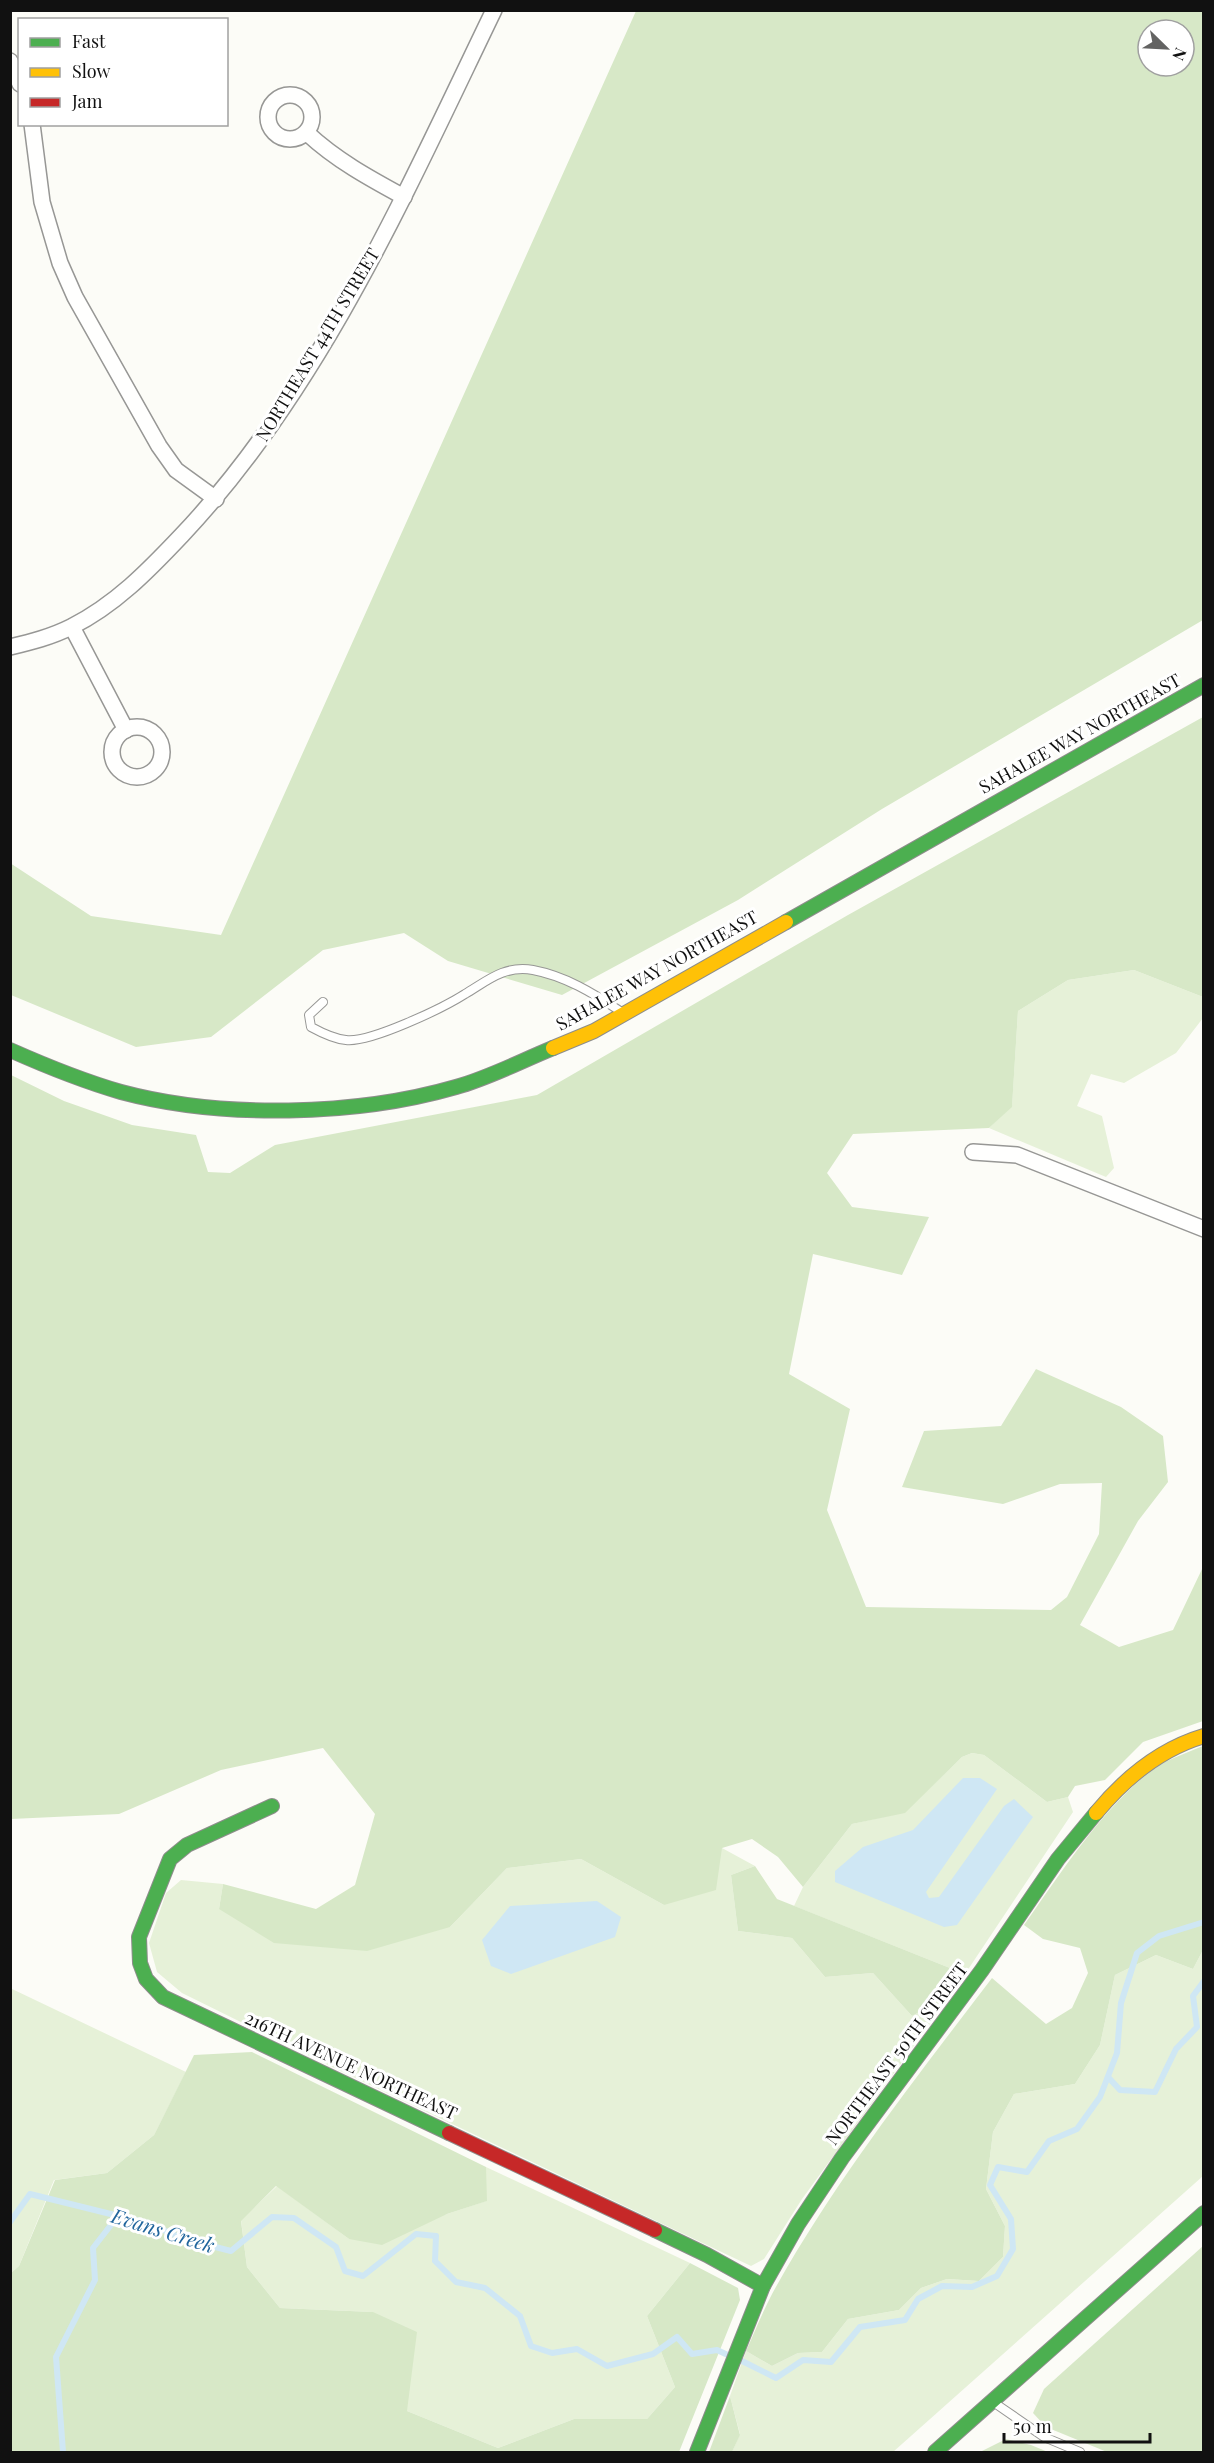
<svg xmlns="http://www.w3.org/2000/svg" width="1214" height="2463" font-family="'Playfair Display',serif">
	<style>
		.green { fill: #e6f1d8 }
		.forest { fill: #d7e8c7; fill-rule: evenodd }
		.water { fill: #cfe7f4 }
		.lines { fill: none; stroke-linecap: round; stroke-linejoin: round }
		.stream { stroke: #cfe7f4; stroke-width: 6 }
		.lane-casing { stroke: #979795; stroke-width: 10 }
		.street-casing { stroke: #979795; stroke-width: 18 }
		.fast-casing { stroke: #8d8d8b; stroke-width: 16 }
		.slow-casing { stroke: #8d8d8b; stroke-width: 16 }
		.jam-casing { stroke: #8d8d8b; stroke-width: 16 }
		.lane { stroke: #fffffe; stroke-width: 8 }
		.street { stroke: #fffffe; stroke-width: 15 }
		.fast { stroke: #4caf50; stroke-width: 14 }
		.slow { stroke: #ffc107; stroke-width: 14 }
		.jam { stroke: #c62828; stroke-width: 14 }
		.labels { text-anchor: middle; stroke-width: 6; stroke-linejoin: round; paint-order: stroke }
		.street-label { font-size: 18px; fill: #111; stroke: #fff }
		.water-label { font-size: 20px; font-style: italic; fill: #20659c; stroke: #fff }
	</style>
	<rect width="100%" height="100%" fill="#fcfcf7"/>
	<g class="green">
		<polygon points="1134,970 1203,997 1203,1018 1176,1053 1124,1083 1091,1074 1077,1106 1102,1116 1114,1168 1106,1177 989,1128 1012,1106 1018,1011 1068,980"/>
		<polygon points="972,1753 984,1755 1047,1802 1068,1797 1073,1812 965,1974 794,1906 803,1887 852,1824 905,1812 962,1757"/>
		<polygon points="722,1848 755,1866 731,1875 738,1931 792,1938 825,1977 873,1973 912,2016 951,1995 802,2199 764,2259 751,2266 326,2064 182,1993 157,1972 149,1943 166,1893 181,1880 223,1884 219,1909 450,1927 507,1868 581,1859 664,1905"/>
		<polygon points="1203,1950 1203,2176 893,2452 732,2452 740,2434 730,2396 746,2351 772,2366 798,2353 822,2352 848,2319 899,2310 921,2288 947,2279 979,2281 1003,2257 1005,2226 986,2189 993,2132 1014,2094 1075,2084 1100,2045 1115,1975 1156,1955 1193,1969"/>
		<polygon points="10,1988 186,2072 154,2135 107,2173 54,2180 19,2266 11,2273"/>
		<polygon points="486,2167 690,2263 647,2316 675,2387 647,2419 574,2419 498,2448 407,2411 373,2312 280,2308 247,2267 241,2220 277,2186 349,2239 447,2214 486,2201"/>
	</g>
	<g class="forest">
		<path d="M636 11H1203V620L882 809 738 900 562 995 448 961 404 933 323 950 211 1037 136 1047 11 995 10 863 91 916 221 935ZM1148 30H1184V66H1148Z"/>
		<polygon points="1203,717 1203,997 1134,970 1068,980 1018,1011 1012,1107 989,1128 853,1134 827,1173 852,1207 929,1217 902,1275 813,1254 789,1374 850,1409 827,1510 866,1607 1051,1610 1067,1597 1099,1534 1102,1483 1060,1484 1003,1504 902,1487 924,1431 1001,1426 1036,1369 1121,1407 1163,1436 1168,1482 1138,1521 1080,1625 1119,1647 1173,1630 1203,1567 1203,1721 1143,1742 1105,1780 1075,1786 1068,1797 1047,1802 984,1755 972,1753 962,1757 905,1813 852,1824 803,1887 778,1857 752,1839 722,1848 716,1890 664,1905 581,1859 507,1868 450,1927 367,1951 274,1943 219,1909 223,1884 316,1909 355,1885 375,1814 323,1748 221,1770 119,1814 11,1819 11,1075 64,1101 132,1125 196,1135 208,1172 230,1173 275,1145 537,1095 848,915"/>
		<path d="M1203 1746V1950L1193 1969 1156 1955 1115 1975 1100 2045 1075 2084 1014 2094 993 2132 986 2189 1005 2226 1003 2257 979 2281 947 2279 921 2288 899 2310 848 2319 822 2352 798 2353 772 2366 746 2351C756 2329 765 2306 777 2285 839 2175 916 2078 992 1978L1046 2024 1072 2008 1088 1973 1080 1948 1043 1939 1024 1925C1061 1873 1111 1794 1165 1762 1177 1756 1191 1751 1203 1746Z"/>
		<polygon points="755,1866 777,1899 965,1974 951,1995 912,2016 873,1973 825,1977 792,1938 738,1931 731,1875"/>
		<polygon points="252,2052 486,2167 487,2201 447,2214 382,2245 349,2239 276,2186 241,2221 247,2267 280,2308 373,2312 417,2332 407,2411 498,2448 574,2419 647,2419 675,2387 647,2316 690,2263 738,2288 740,2300 679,2452 11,2452 11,2273 19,2266 55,2180 107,2173 154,2135 194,2055"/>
		<polygon points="1203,2246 1203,2452 1107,2452 1046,2427 1033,2413 1044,2389"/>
		<polygon points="730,2396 740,2435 732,2452 709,2452"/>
		<polygon points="1006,2439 1031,2445 1048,2452 980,2452"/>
	</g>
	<g class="water">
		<polygon points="963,1778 980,1778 997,1789 926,1892 929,1898 939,1897 1004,1806 1014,1799 1033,1817 957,1925 944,1927 835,1882 835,1871 863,1847 913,1830"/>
		<polygon points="597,1901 621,1917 615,1937 511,1974 491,1966 482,1940 510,1906"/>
	</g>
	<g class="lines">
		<g class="stream">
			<polyline points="1108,2077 1120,2090 1155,2092 1176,2049 1197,2027 1193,1996 1204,1981"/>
			<polyline points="10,2222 30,2194 147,2223 184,2239 231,2251 272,2217 294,2218 336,2247 345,2271 363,2276 416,2234 436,2236 435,2261 456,2282 485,2288 520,2316 531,2346 552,2353 577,2349 607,2366 653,2354 677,2337 692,2354 717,2350 730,2356"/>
			<polyline points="740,2360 776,2378 803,2360 831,2362 860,2327 905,2320 918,2299 942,2286 972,2287 997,2276 1013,2249 1011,2219 990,2185 998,2167 1027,2172 1049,2141 1077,2129 1100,2097 1117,2053 1121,2003 1137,1953 1159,1936 1204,1922"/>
			<polyline points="63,2452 56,2357 95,2280 93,2248 118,2216"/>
		</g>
		<defs>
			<g id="lane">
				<path d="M323 1002 309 1015 311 1027C322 1033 334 1039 346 1040 370 1043 443 1008 465 994 487 981 504 965 533 970 565 976 593 993 620 1011"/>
				<polyline points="996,2404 1044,2437 1080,2452"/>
			</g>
			<g id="street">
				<polyline points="10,61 20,84"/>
				<circle cx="290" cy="117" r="22"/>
				<polyline points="32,124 42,202 60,263 75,297 159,446 176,470 216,499"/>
				<path d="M307 133C336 160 369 178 404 197"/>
				<polyline points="72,627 126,730"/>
				<path d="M10 647C31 642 51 637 71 627 115 605 148 571 182 535 320 389 407 190 494 10"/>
				<circle cx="137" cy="752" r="25"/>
				<polyline points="973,1152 1017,1155 1204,1229"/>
			</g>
			<g id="fast">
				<polyline points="786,922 1204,685"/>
				<path d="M10 1050C46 1066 83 1081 121 1092 222 1119 356 1116 456 1087 489 1078 521 1061 553 1048"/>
				<polyline points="272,1806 187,1845 170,1859 139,1937 140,1963 146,1979 163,1997 449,2133"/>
				<polyline points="655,2230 707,2255 763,2286"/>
				<polyline points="697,2452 763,2286 798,2224 842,2158 982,1970 1058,1859 1096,1813"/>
				<polyline points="935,2452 1204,2213"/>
			</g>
			<g id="slow">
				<polyline points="553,1048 594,1031 786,922"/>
				<path d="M1096 1813C1125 1778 1160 1749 1204 1736"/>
			</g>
			<polyline id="jam" points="449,2133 655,2230"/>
		</defs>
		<use href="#lane" class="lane-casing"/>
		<use href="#street" class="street-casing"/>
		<use href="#fast" class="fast-casing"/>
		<use href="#slow" class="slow-casing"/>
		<use href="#jam" class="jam-casing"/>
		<use href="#lane" class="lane"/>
		<use href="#street" class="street"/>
		<use href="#fast" class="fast"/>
		<use href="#slow" class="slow"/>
		<use href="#jam" class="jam"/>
	</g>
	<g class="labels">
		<g class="street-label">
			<text transform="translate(318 345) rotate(-59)" y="6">NORTHEAST 44TH STREET</text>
			<text transform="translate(1080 734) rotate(-29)" y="6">SAHALEE WAY NORTHEAST</text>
			<text transform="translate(657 971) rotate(-29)" y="6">SAHALEE WAY NORTHEAST</text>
			<text transform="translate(897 2054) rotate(-53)" y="6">NORTHEAST 50TH STREET</text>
			<text transform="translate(351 2066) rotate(25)" y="6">216TH AVENUE NORTHEAST</text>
		</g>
		<g class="water-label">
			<text transform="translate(163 2231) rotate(17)" y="7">Evans Creek</text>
		</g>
	</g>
	<rect width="1214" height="2463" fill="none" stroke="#111111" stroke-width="24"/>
	<rect x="18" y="18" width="210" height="108" fill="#ffffff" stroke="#a0a0a0" stroke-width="1.5"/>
	<rect x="30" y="38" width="30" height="9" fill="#4caf50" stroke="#a0a0a0" stroke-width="1.5"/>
	<text x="72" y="48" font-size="18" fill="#111111">Fast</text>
	<rect x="30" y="68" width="30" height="9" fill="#ffc107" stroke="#a0a0a0" stroke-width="1.5"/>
	<text x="72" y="78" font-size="18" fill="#111111">Slow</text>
	<rect x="30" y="98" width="30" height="9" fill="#c62828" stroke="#a0a0a0" stroke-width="1.5"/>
	<text x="72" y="108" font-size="18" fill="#111111">Jam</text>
	<g transform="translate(1166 48) rotate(114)"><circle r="28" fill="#ffffff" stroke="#a0a0a0" stroke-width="1.5"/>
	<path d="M0-4.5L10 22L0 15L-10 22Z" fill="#636362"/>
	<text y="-9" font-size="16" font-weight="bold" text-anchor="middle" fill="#111111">N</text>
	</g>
	<path d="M1004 2433v9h146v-9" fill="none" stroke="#111111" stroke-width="3"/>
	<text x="1013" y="2433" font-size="18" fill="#111111" stroke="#ffffff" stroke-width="4.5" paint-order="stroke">50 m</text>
</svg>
